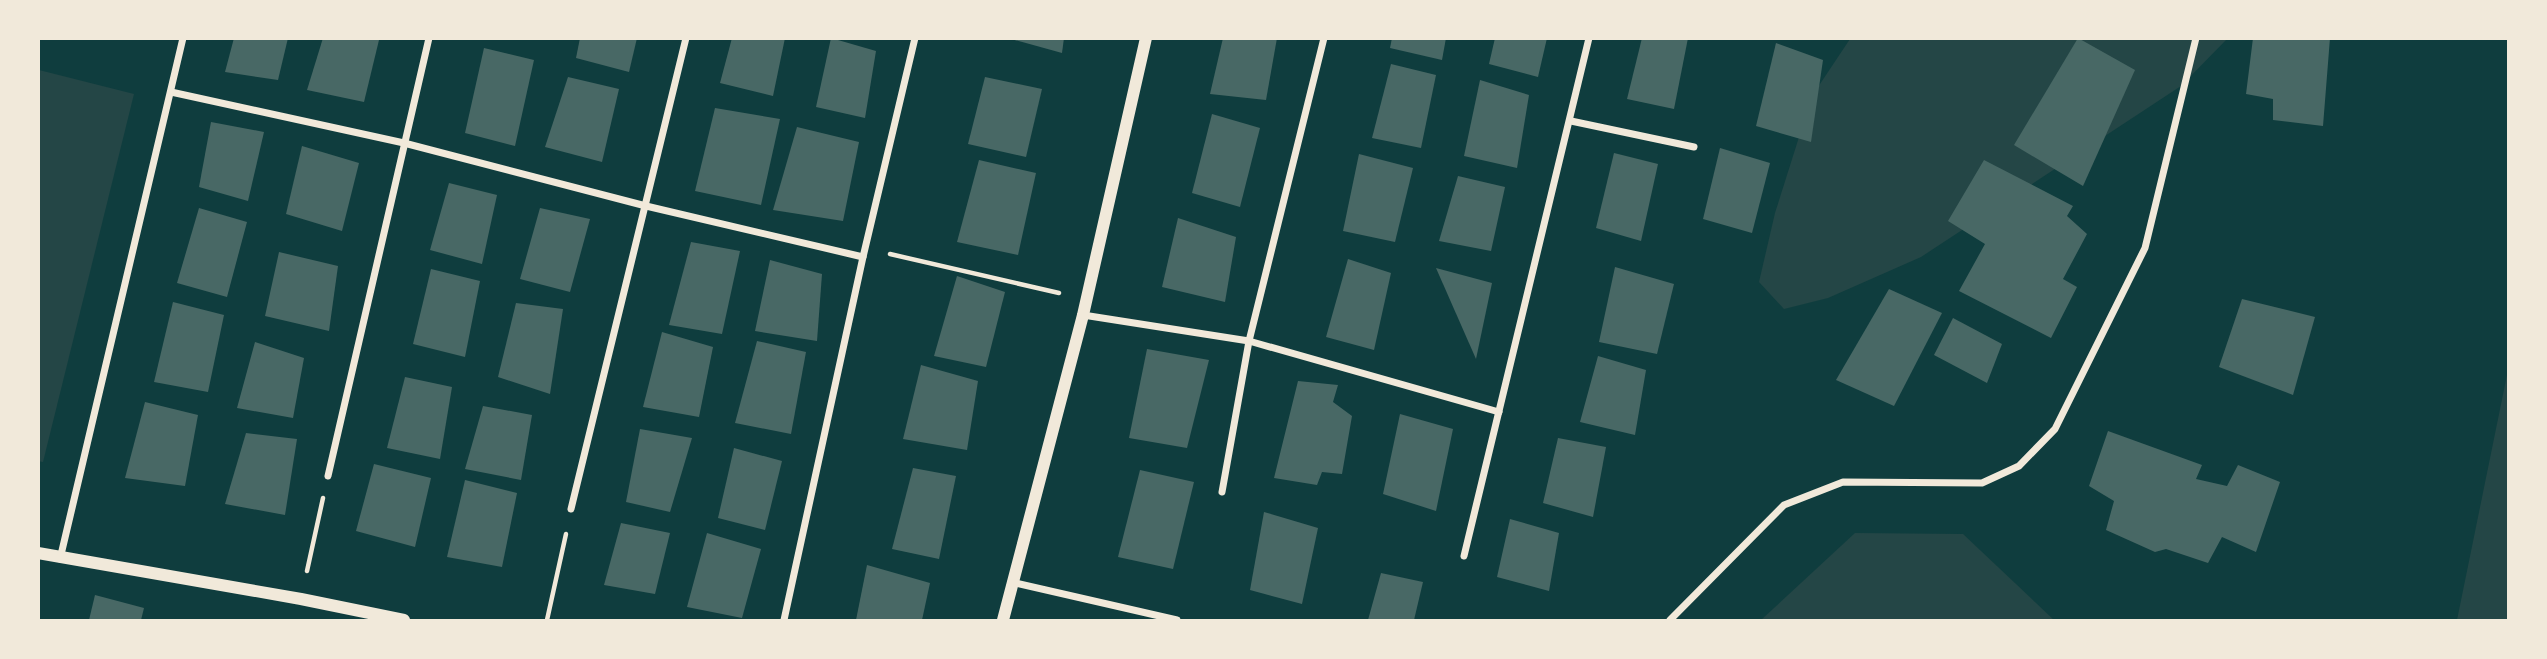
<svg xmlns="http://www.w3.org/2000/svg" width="2547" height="659" font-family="'Nunito Sans',sans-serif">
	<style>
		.green { fill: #244646 }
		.building { fill: #486865 }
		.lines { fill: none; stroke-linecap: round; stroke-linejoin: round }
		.path { stroke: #f1e9da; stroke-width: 4.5 }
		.minor { stroke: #f1e9da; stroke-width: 7 }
		.tertiary { stroke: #f1e9da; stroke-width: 12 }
	</style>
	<rect width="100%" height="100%" fill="#0f3d3e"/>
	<g class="green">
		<polygon points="1850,39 2227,39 2181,86 1921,257 1828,298 1784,309 1759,282 1775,213 1812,96"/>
		<polygon points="39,70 134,94 43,462 38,461"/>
		<polygon points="2508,370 2508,620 2457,620"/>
		<polygon points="1855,533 1963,534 2054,620 1761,620"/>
	</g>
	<g class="building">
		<polygon points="234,38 288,38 278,80 225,72"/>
		<polygon points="323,38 379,40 364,102 307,90"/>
		<polygon points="580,38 637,38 629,72 576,58"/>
		<polygon points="732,38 785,38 773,96 720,83"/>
		<polygon points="831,38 876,51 865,118 816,107"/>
		<polygon points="1011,38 1064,38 1062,53 1011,39"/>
		<polygon points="1223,38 1277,38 1266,100 1210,94"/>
		<polygon points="1392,38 1446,38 1442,60 1390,48"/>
		<polygon points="1495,38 1547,38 1538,77 1489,64"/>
		<polygon points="1642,38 1688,38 1674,109 1627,99"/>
		<polygon points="2078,38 2135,70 2083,186 2014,145"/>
		<polygon points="2253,38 2330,38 2323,126 2273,120 2273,99 2246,94"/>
		<polygon points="1776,43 1823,60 1811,142 1756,126"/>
		<polygon points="484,48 534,60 515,146 465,133"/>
		<polygon points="1391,64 1436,75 1421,148 1372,138"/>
		<polygon points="568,77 619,89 602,162 545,147"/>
		<polygon points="985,77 1042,89 1026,157 968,144"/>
		<polygon points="1480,80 1529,95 1517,168 1464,156"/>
		<polygon points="715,108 780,119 761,205 695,191"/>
		<polygon points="1212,114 1260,128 1240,207 1192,193"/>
		<polygon points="211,122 264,132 248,201 199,187"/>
		<polygon points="797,127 859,142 843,221 773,210"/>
		<polygon points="302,146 359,163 342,231 286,214"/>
		<polygon points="1720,148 1770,163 1752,233 1703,219"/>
		<polygon points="1614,153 1658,164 1641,241 1596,228"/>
		<polygon points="1359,154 1413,168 1395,242 1343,231"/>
		<polygon points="979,160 1036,173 1018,255 957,242"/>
		<polygon points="1984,160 2073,206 2067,216 2087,234 2063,279 2077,287 2051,338 1959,291 1985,244 1948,221"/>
		<polygon points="1458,176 1505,187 1491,251 1439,241"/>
		<polygon points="449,183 497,195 482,264 430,250"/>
		<polygon points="199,208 247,222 227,297 177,283"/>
		<polygon points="540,208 590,219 570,292 520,279"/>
		<polygon points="1178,218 1236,237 1225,302 1162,287"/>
		<polygon points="691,242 740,251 722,334 669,325"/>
		<polygon points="279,252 338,266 329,331 265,316"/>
		<polygon points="1348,259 1391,273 1374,350 1326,337"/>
		<polygon points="770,260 822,274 817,341 755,331"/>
		<polygon points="1615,267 1674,284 1657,354 1599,342"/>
		<polygon points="1436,268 1492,283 1476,359"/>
		<polygon points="431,269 480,281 465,357 413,344"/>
		<polygon points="957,276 1005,292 986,367 934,356"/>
		<polygon points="1889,289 1942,313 1894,406 1836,380"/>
		<polygon points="2242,299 2315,317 2293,395 2219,367"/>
		<polygon points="173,302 224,315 208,392 154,382"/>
		<polygon points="516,303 563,309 550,394 498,377"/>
		<polygon points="1953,318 2002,344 1987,383 1934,355"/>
		<polygon points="662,332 713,347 699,417 643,407"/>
		<polygon points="757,341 806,352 791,434 735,423"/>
		<polygon points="255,342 304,358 293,418 237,408"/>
		<polygon points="1147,349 1209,360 1187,448 1129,438"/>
		<polygon points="1598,356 1646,370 1635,435 1580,422"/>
		<polygon points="921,365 978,381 967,450 903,439"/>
		<polygon points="405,377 452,387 440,459 387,448"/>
		<polygon points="1298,381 1338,385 1333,402 1352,416 1342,474 1322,472 1317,485 1274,478"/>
		<polygon points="145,402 198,415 185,486 125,478"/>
		<polygon points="483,406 532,415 521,480 465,469"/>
		<polygon points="1400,414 1453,429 1436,511 1383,494"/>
		<polygon points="640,429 692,438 670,512 626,502"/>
		<polygon points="2108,431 2202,465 2196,479 2227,486 2238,465 2280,482 2256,552 2222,537 2208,563 2166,549 2155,552 2106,530 2114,501 2089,486"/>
		<polygon points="246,433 297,439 285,515 225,504"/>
		<polygon points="1558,438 1606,447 1593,517 1543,503"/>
		<polygon points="734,448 782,461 765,530 718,518"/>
		<polygon points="374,464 431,478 415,547 356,531"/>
		<polygon points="913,468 956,476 939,559 892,549"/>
		<polygon points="1140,470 1194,482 1173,569 1118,557"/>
		<polygon points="465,480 517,493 502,567 447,557"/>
		<polygon points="1264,512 1318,528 1302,604 1250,590"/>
		<polygon points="1510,519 1559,533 1549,591 1497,577"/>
		<polygon points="621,523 670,533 655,594 604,585"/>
		<polygon points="707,533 761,549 742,618 687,607"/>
		<polygon points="867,565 930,583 922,620 856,620"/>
		<polygon points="1381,573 1423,582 1414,620 1368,620"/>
		<polygon points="95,595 144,608 141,620 89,620"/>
	</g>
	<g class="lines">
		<g class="path">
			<polyline points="890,254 1059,293"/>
			<polyline points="307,571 323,498"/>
			<polyline points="547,620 566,534"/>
		</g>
		<g class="minor">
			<polyline points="171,92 404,143 646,206 863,257"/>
			<polyline points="1571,121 1694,147"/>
			<polyline points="1083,315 1249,341 1499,412"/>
			<polyline points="328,476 429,38"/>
			<polyline points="1222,492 1249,341 1324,38"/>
			<polyline points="571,509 686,38"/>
			<polyline points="1464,556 1589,38"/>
			<polyline points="60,559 183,38"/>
			<polyline points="1011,582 1177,620"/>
			<polyline points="784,620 863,257 915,38"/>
			<polyline points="1670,620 1784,505 1843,482 1982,483 2019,466 2055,429 2145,248 2196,38"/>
		</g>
		<g class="tertiary">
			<polyline points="38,553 301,599 404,620"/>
			<polyline points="1003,620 1083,315 1146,38"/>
		</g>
	</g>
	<rect width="2547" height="659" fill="none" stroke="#f1e9da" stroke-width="80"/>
</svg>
